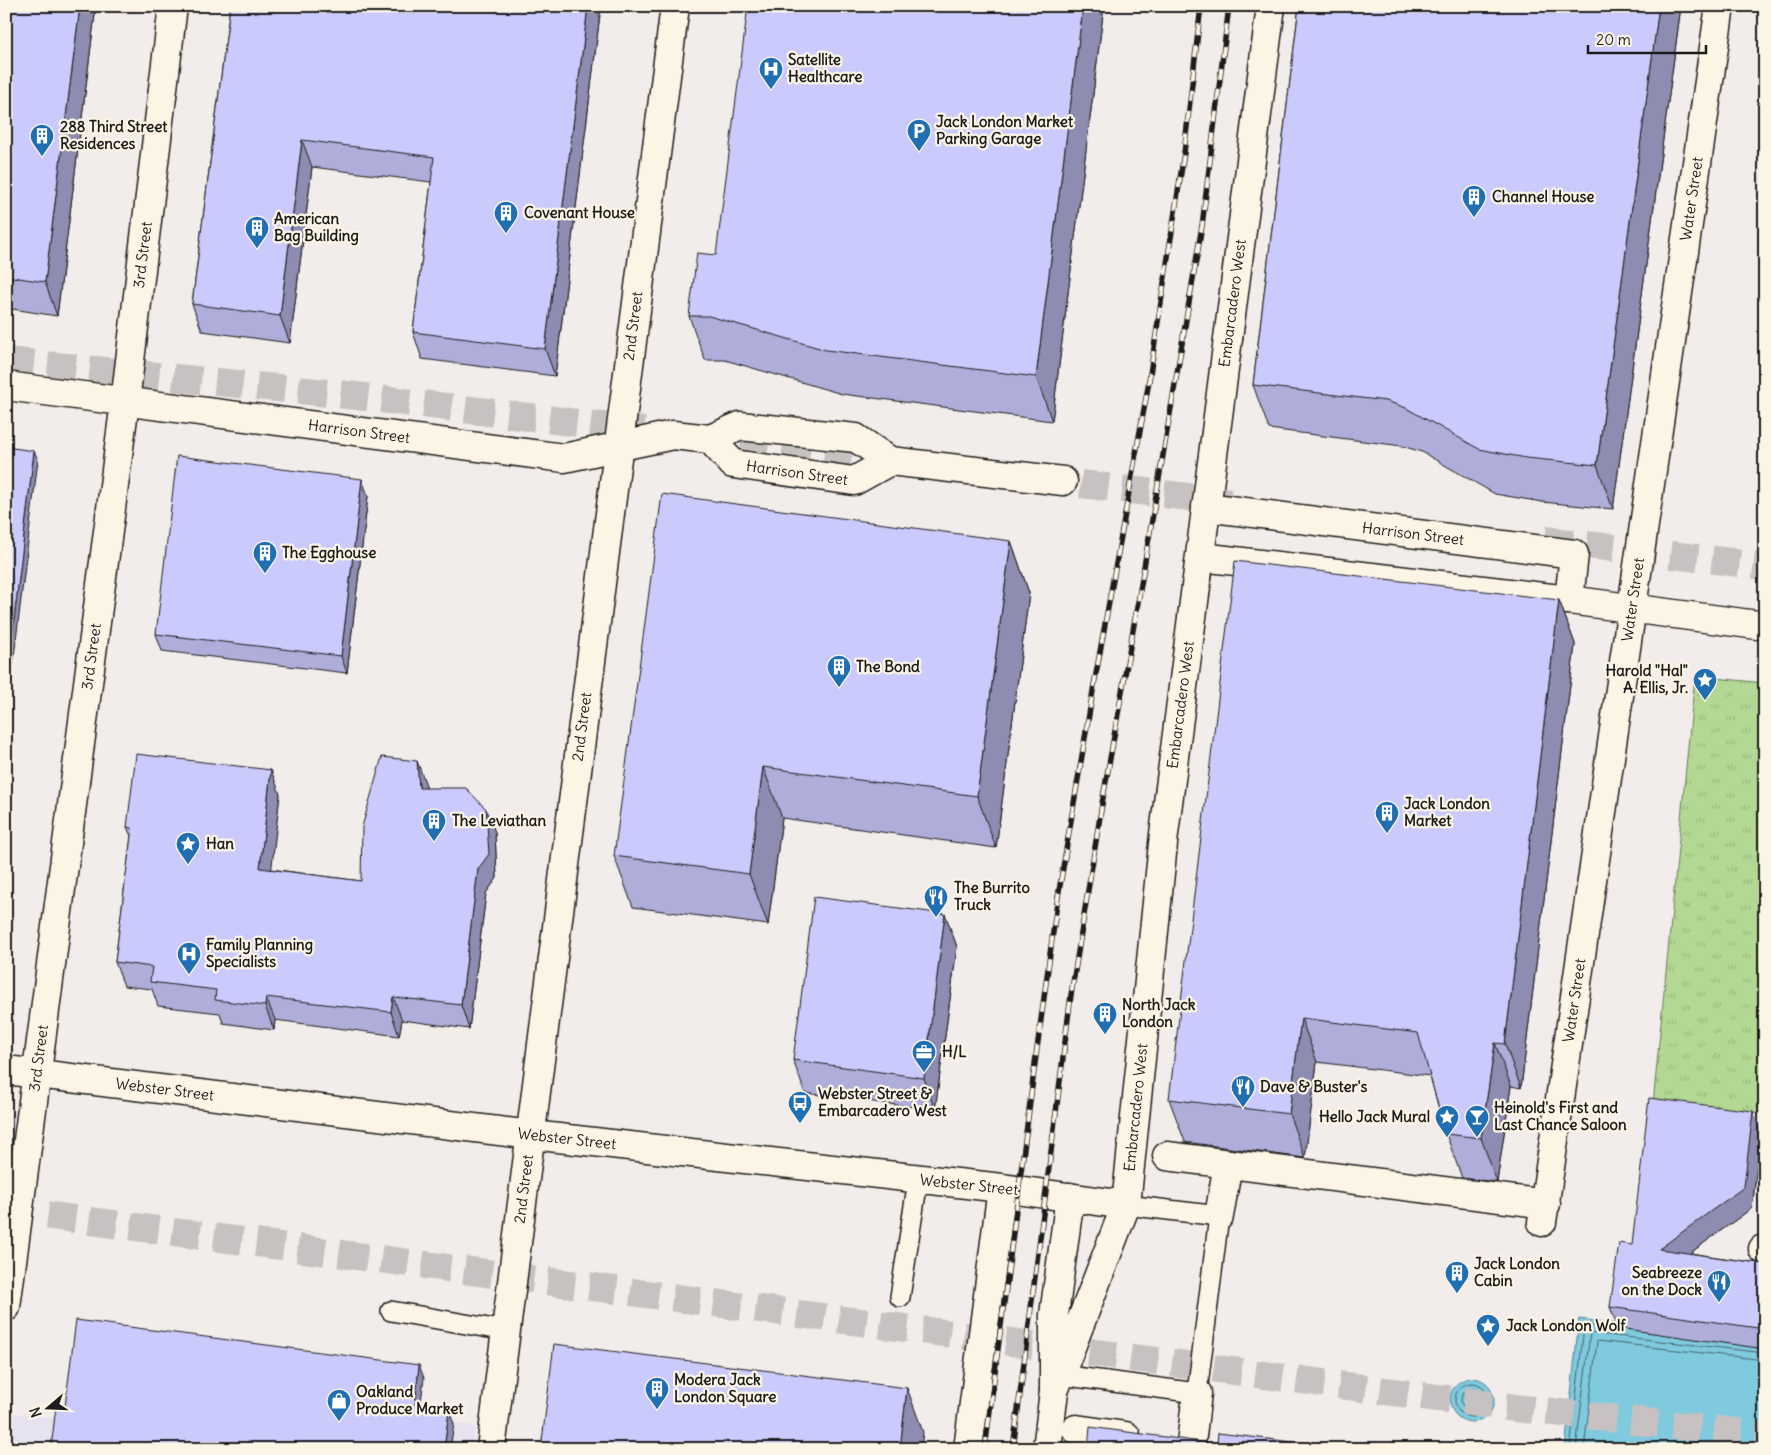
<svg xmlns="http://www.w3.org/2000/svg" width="1771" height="1455" font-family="Delius,sans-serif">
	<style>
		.built { fill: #e6e2f0 }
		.park { fill: url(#park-tufts); stroke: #687a58 }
		.water { fill: #7fcadf; stroke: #578491 }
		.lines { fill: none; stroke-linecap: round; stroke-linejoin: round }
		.shore { stroke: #44626a; stroke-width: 1 }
		.primary-tunnel { stroke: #c7c2c1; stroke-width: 28; stroke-dasharray: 28 14; stroke-linecap: butt }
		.service-casing { stroke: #1c1c1c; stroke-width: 22 }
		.pedestrian-casing { stroke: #1c1c1c; stroke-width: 31 }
		.minor-casing { stroke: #1c1c1c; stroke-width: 31 }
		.tertiary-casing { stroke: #1c1c1c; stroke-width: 31 }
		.service { stroke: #fcf5e5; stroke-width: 19 }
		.pedestrian { stroke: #fcf5e5; stroke-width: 28 }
		.minor { stroke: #fcf5e5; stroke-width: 28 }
		.tertiary { stroke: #fcf5e5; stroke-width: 28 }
		.rail-casing { stroke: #1c1c1c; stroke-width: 5.5 }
		.rail { stroke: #fcf5e5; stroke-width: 4; stroke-dasharray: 11; stroke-linecap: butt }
		.wall { fill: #afaeda; stroke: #1c1c1c }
		.shaded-wall { fill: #8e8db1; stroke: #1c1c1c }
		.building { fill: #cbcafd; stroke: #1c1c1c }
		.labels { text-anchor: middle; stroke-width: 4.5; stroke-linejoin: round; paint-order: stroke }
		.poi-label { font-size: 15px; font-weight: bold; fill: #1c1c1c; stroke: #fcf5e5; text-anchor: start }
		.street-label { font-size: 15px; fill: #1c1c1c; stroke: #fcf5e5 }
	</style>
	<defs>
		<pattern id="park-tufts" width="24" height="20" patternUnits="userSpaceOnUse" patternTransform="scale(1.25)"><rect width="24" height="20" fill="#b3d893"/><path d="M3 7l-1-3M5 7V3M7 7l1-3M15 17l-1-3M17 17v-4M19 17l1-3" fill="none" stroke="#99b97e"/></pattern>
	</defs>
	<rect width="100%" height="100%" fill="#f2ecea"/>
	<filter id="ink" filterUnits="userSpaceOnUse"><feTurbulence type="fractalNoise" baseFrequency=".02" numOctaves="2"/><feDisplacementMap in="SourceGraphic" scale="10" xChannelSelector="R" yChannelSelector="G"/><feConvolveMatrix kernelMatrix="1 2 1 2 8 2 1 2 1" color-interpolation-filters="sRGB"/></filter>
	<g filter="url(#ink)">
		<polygon class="built" points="242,1397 475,1426 472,1449 6,1449 6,1412 69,1420"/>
		<polygon class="park" points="1695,676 1765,683 1765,1113 1653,1104"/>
		<g class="water">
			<polygon points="1579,1319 1765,1342 1765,1449 1565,1449"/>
			<circle cx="1472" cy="1400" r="22"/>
		</g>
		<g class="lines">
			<g class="shore">
				<circle cx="1472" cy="1400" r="17"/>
				<circle cx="1472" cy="1400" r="11"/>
				<polyline points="1570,1449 1584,1327 1586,1325 1622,1330"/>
				<polyline points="1576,1449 1590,1333 1765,1353"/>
				<polyline points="1584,1449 1597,1341 1765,1360"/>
			</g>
			<g class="primary-tunnel">
				<polyline points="6,361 348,395 644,431"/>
				<polyline points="699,438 897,462"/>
				<polyline points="1039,479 1230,502"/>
				<polyline points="1545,540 1765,566"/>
				<polyline points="6,1210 1515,1408 1765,1435"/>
			</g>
			<defs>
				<g id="service">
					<polyline points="900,1297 918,1180"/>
					<polyline points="391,1311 506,1331"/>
					<polyline points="1060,1375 1197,1393 1219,1216 1126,1205"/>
				</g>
				<g id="pedestrian">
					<polyline points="890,461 1063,481"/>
					<polyline points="1569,600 1765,626"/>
					<polyline points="1167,1156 1546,1204"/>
					<polyline points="1219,1216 1228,1164"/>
					<path id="s1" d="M1542 1222 1720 6"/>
					<polyline points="1763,1249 1765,1249"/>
					<polyline points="1076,1429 1126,1436"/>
					<polyline points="1191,1444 1197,1393"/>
				</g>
				<g id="minor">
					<path id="s2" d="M6 386 564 458 673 435 710 439 740 426 856 438 890 461 854 481 733 464 710 439"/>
					<polyline points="1201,557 1569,600 1574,554 1206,507"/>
					<path id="s3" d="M6 1070 532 1135 1002 1188"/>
					<path id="s4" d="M6 1307 125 402 173 6"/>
					<polyline points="1054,1390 1054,1315 1070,1197"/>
					<path id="s5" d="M491 1449C552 968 611 487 675 6"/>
				</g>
				<g id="tertiary">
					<polyline points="968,1449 1002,1188 1126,1205"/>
					<path id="s6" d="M1047 1449 1054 1391 1126 1205 1164 834 1271 6"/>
				</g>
			</defs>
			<use href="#service" class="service-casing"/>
			<use href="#pedestrian" class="pedestrian-casing"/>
			<use href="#minor" class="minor-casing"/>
			<use href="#tertiary" class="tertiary-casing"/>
			<use href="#service" class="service"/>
			<use href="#pedestrian" class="pedestrian"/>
			<use href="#minor" class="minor"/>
			<use href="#tertiary" class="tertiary"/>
			<defs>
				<g id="rail">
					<polyline points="985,1449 1036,1056 1057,903 1094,685 1148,387 1184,153 1201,6"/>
					<polyline points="1013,1449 1071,995 1103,798 1138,602 1202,226 1229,6"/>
				</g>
			</defs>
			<use href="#rail" class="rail-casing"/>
			<use href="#rail" class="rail"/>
		</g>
		<g class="wall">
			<polygon points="6,6 96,6 57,316 6,308"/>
			<polygon points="230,6 601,6 555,376 422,359 413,332 431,182 312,167 290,343 202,331 192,304"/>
			<polygon points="1104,6 1052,421 842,394 725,360 705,360 689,316 716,255"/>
			<polygon points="1299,6 1681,6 1613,509 1542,502 1495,494 1422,452 1402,446 1269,429 1253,385"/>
			<polygon points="368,496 347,673 162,651 156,634"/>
			<polygon points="1011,541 1029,593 996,848 782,818 768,925 633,907 614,856"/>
			<polygon points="1559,600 1575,644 1521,1088 1511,1086 1497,1182 1462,1178 1446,1134 1430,1076 1317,1062 1305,1158 1185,1142 1169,1099"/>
			<polygon points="426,785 426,788 495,832 497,878 486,893 469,1029 402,1020 399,1036 275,1020 274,1030 223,1023 220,1013 158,1006 152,989 124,986 115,962 131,836 127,827 280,794 271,869 361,881"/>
			<polygon points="945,914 957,947 935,1110 805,1093 793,1060"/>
			<polygon points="1761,1133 1752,1208 1690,1253 1765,1264 1765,1349 1618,1328 1610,1307 1632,1245"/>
		</g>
		<g class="shaded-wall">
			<polygon points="80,6 96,6 57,316 45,282"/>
			<polygon points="588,6 601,6 555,376 545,349"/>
			<polygon points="1083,6 1104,6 1052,421 1036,377"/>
			<polygon points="1659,6 1681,6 1613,509 1597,465"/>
			<polygon points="302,140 312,167 290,343 280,316"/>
			<polygon points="34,451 38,460 6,722 6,687"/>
			<polygon points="362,479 368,496 347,673 341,656"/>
			<polygon points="1011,541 1029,593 996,848 977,796"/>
			<polygon points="1559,600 1575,644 1521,1088 1505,1044"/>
			<polygon points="417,761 426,785 427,812 419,788"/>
			<polygon points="763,767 782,818 768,925 749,874"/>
			<polygon points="271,770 280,794 269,892 260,868"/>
			<polygon points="486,809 495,832 497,878 486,893 469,1029 461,1005 478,869"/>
			<polygon points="945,914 957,947 935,1110 924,1078"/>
			<polygon points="266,997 275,1020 274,1030 265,1006"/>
			<polygon points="393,997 402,1020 399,1036 391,1012"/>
			<polygon points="1301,1018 1317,1062 1305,1158 1289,1114"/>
			<polygon points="1495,1043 1511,1086 1497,1182 1481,1138"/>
			<polygon points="1753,1111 1761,1133 1752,1208 1667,1270 1659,1249"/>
			<polygon points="419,1365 424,1378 419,1418 415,1405"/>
			<polygon points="907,1388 923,1432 921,1449 900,1449"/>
			<polygon points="449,1411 454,1424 450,1449 444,1449"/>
		</g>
		<g class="building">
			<polygon points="6,6 80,6 45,282 6,276"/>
			<polygon points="230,6 588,6 545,349 413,332 434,157 302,140 280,316 192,304"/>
			<polygon points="748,6 1083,6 1036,377 826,350 709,316 689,316 697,253 716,255"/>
			<polygon points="1299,6 1659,6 1597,465 1526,458 1479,449 1406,408 1386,401 1253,385"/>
			<polygon points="6,447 34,451 6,687"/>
			<polygon points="177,456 362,479 341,656 156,634"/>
			<polygon points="662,494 1011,541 977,796 763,767 749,874 614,856"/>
			<polygon points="1235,561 1559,600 1505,1044 1495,1043 1481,1138 1446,1134 1418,1033 1301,1018 1289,1114 1169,1099"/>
			<polygon points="136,754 271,770 260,868 361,881 362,827 382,757 417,761 419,788 466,788 486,809 489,854 478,869 461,1005 393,997 391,1012 266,997 265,1006 215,1000 216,990 150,982 152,967 115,962 132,828 127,827"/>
			<polygon points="814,897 945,914 924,1078 793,1060"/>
			<polygon points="1649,1098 1753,1111 1744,1187 1659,1249 1765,1264 1765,1329 1610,1307 1619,1243 1632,1245"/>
			<polygon points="76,1320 419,1365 415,1405 449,1411 444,1449 51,1449 56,1406 65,1407"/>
			<polygon points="554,1344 907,1388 900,1449 541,1449"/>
			<polygon points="1090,1427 1217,1444 1218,1433 1351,1449 1088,1449"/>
		</g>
	</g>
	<defs>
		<symbol id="hospital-pin" viewBox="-11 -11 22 30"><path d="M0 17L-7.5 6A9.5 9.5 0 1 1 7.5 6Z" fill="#1f6fb2" stroke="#fcf5e5"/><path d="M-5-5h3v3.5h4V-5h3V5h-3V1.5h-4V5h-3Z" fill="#fff"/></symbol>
		<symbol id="parking-pin" viewBox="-11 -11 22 30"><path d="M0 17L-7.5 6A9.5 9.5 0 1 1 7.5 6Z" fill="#1f6fb2" stroke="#fcf5e5"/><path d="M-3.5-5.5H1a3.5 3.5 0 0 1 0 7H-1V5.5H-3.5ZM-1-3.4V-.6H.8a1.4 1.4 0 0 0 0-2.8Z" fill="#fff"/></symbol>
		<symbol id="building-pin" viewBox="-11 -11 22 30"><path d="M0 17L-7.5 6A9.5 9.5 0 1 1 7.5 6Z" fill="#1f6fb2" stroke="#fcf5e5"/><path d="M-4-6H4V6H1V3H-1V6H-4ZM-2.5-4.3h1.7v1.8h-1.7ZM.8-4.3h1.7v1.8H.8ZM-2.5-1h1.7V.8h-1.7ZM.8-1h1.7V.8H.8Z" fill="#fff"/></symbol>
		<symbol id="sight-pin" viewBox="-11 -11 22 30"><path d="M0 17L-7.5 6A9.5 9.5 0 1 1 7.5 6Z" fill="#1f6fb2" stroke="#fcf5e5"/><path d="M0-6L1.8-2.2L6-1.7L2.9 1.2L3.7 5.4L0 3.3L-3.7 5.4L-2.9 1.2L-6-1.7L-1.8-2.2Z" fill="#fff"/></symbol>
		<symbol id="restaurant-pin" viewBox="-11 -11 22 30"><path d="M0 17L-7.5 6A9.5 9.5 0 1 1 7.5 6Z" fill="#1f6fb2" stroke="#fcf5e5"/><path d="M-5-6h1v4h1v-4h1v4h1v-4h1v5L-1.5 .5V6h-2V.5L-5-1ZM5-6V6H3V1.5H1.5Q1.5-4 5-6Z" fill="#fff"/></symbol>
		<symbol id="office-pin" viewBox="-11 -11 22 30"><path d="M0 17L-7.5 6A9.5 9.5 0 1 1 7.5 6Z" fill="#1f6fb2" stroke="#fcf5e5"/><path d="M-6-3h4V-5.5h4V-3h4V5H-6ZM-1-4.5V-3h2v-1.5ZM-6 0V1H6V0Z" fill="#fff"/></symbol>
		<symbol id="bus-pin" viewBox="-11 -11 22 30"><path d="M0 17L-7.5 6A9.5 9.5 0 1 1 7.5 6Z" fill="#1f6fb2" stroke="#fcf5e5"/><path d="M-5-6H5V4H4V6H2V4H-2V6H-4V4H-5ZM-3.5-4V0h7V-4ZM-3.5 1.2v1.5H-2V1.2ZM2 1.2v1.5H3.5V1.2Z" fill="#fff"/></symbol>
		<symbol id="bar-pin" viewBox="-11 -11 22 30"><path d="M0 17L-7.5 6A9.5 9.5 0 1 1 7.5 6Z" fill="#1f6fb2" stroke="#fcf5e5"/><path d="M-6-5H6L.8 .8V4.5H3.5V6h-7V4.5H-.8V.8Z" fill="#fff"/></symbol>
		<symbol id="shop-pin" viewBox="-11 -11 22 30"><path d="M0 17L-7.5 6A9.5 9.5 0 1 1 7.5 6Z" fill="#1f6fb2" stroke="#fcf5e5"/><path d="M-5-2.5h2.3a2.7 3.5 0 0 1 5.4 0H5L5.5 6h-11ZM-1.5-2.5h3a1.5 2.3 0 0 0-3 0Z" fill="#fff"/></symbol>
	</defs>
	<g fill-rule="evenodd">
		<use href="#hospital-pin" x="757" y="55" width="28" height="38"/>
		<use href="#parking-pin" x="905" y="117" width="28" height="38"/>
		<use href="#building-pin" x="28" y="122" width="28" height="38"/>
		<use href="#building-pin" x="1460" y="183" width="28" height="38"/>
		<use href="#building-pin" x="492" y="199" width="28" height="38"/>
		<use href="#building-pin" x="243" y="214" width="28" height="38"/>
		<use href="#building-pin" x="251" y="539" width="28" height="38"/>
		<use href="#building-pin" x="825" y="653" width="28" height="38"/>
		<use href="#sight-pin" x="1691" y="666" width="28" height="38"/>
		<use href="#building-pin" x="1373" y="799" width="28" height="38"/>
		<use href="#building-pin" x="420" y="807" width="28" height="38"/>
		<use href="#sight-pin" x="174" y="830" width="28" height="38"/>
		<use href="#restaurant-pin" x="922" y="883" width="28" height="38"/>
		<use href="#hospital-pin" x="175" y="940" width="28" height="38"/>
		<use href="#building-pin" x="1091" y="1000" width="28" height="38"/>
		<use href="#office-pin" x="910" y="1038" width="28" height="38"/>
		<use href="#restaurant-pin" x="1229" y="1073" width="28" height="38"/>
		<use href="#bus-pin" x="786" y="1089" width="28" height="38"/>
		<use href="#sight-pin" x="1433" y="1103" width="28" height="38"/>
		<use href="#bar-pin" x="1463" y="1103" width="28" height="38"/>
		<use href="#building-pin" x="1443" y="1259" width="28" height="38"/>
		<use href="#restaurant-pin" x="1705" y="1268" width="28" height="38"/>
		<use href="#sight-pin" x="1474" y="1312" width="28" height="38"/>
		<use href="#building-pin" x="643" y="1375" width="28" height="38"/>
		<use href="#shop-pin" x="325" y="1387" width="28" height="38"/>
	</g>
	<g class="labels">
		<g class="poi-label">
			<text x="788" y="65">Satellite<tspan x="788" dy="17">Healthcare</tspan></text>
			<text x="936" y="127">Jack London Market<tspan x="936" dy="17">Parking Garage</tspan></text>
			<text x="60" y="132">288 Third Street<tspan x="60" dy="17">Residences</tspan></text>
			<text x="1492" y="202">Channel House</text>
			<text x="524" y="218">Covenant House</text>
			<text x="274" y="224">American<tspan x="274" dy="17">Bag Building</tspan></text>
			<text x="282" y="558">The Egghouse</text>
			<text x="856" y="672">The Bond</text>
			<text x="1688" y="676" text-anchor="end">Harold "Hal"<tspan x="1688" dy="17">A. Ellis, Jr.</tspan></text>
			<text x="1404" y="809">Jack London<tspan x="1404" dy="17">Market</tspan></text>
			<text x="452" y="826">The Leviathan</text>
			<text x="206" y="849">Han</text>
			<text x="954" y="893">The Burrito<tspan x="954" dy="17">Truck</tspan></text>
			<text x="206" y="950">Family Planning<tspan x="206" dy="17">Specialists</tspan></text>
			<text x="1122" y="1010">North Jack<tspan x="1122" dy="17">London</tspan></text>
			<text x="942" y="1057">H/L</text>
			<text x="1260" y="1092">Dave &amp; Buster's</text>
			<text x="818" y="1099">Webster Street &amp;<tspan x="818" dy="17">Embarcadero West</tspan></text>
			<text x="1494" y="1113">Heinold's First and<tspan x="1494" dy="17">Last Chance Saloon</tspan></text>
			<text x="1430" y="1122" text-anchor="end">Hello Jack Mural</text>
			<text x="1474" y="1269">Jack London<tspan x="1474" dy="17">Cabin</tspan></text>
			<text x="1702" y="1278" text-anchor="end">Seabreeze<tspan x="1702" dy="17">on the Dock</tspan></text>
			<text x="1506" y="1331">Jack London Wolf</text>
			<text x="674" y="1385">Modera Jack<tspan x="674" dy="17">London Square</tspan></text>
			<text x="356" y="1397">Oakland<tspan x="356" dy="17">Produce Market</tspan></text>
		</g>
		<g class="street-label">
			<text dy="5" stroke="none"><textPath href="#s1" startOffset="1034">Water Street</textPath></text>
			<text dy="5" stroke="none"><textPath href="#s4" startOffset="1061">3rd Street</textPath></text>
			<text dy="5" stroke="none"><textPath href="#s6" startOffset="1166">Embarcadero West</textPath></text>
			<text dy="5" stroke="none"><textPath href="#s5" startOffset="1132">2nd Street</textPath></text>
			<text dy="5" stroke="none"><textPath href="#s2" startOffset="356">Harrison Street</textPath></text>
			<text transform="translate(797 473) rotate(8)" y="5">Harrison Street</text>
			<text transform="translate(1413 534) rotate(7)" y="5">Harrison Street</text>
			<text dy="5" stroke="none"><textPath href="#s1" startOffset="629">Water Street</textPath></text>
			<text dy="5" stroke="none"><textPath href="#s4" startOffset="656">3rd Street</textPath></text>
			<text dy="5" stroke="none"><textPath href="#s6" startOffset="761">Embarcadero West</textPath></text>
			<text dy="5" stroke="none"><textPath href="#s5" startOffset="728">2nd Street</textPath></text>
			<text dy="5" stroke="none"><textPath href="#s1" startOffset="224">Water Street</textPath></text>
			<text dy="5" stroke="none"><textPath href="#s4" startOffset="251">3rd Street</textPath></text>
			<text dy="5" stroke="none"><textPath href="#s3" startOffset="160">Webster Street</textPath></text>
			<text dy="5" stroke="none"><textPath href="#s6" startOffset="356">Embarcadero West</textPath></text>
			<text dy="5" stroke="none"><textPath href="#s3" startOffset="565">Webster Street</textPath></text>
			<text transform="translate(969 1185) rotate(6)" y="5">Webster Street</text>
			<text dy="5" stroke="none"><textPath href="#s5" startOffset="262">2nd Street</textPath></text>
		</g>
	</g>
	<rect width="1771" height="1455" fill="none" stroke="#fcf5e5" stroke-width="25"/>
	<rect x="12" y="12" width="1746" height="1430" fill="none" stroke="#1c1c1c" stroke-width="2" filter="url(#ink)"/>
	<g transform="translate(48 1408) rotate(251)" stroke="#fcf5e5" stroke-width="4" paint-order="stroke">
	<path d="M0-4L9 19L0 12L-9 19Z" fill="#1c1c1c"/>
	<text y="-8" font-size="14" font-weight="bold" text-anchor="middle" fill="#1c1c1c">N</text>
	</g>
	<path d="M1588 45v8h118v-8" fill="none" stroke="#1c1c1c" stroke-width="2.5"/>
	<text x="1596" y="45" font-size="15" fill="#1c1c1c" stroke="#fcf5e5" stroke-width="4" paint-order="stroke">20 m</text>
</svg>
